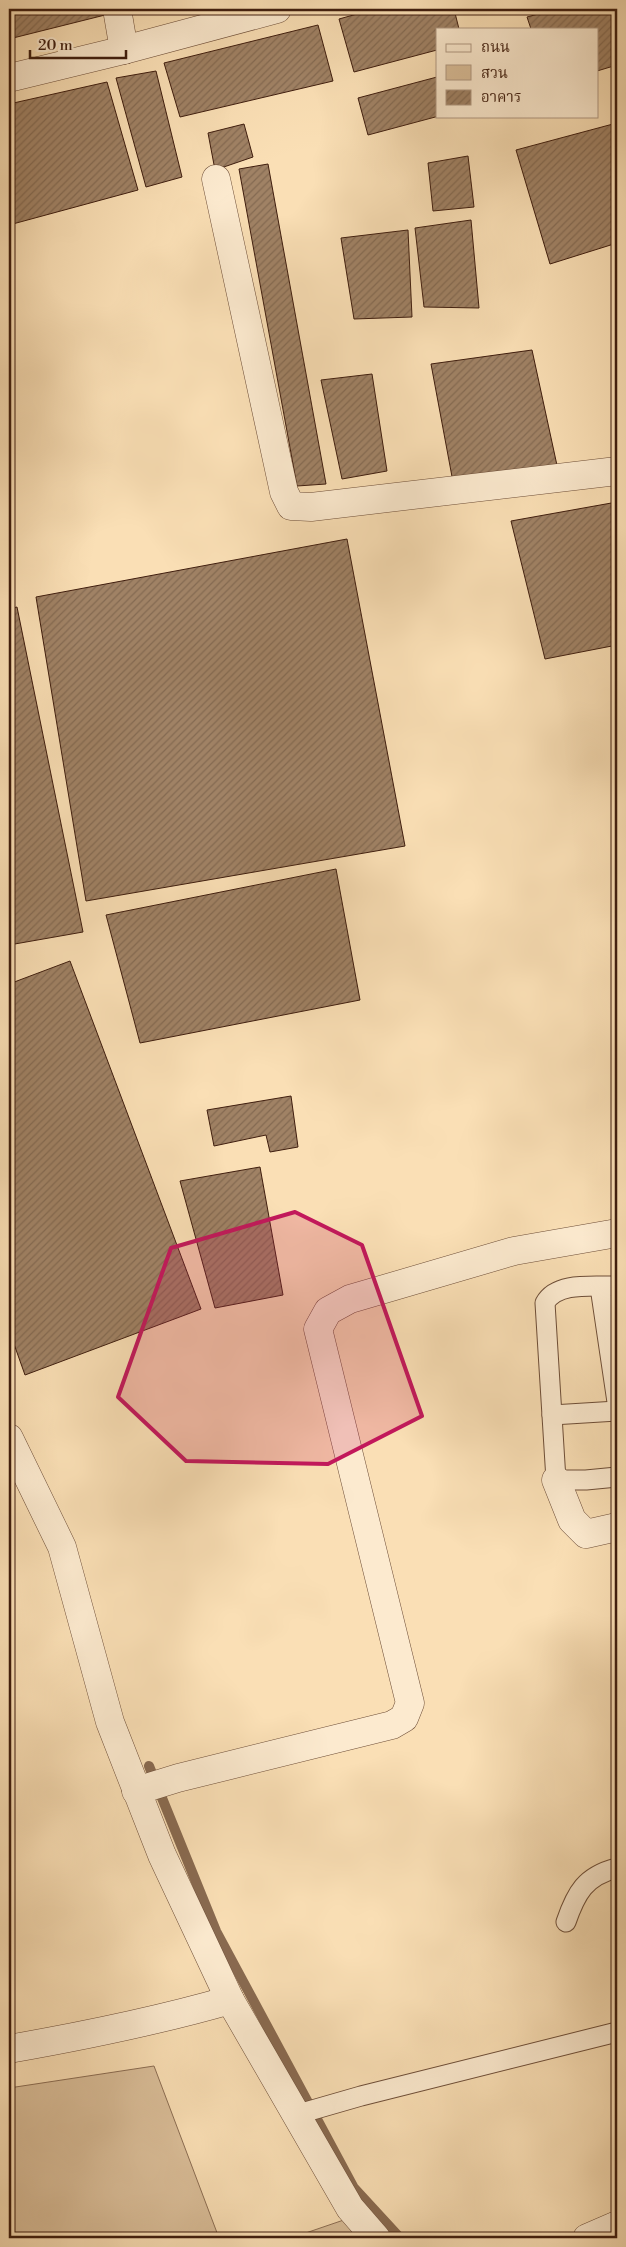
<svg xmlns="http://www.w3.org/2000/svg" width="626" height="2247" font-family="'Libre Bodoni','Noto Serif Thai',serif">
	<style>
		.green { fill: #dabe99; stroke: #8c6e54 }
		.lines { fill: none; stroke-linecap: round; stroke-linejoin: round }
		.stream { stroke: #896a50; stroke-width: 10 }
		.building { fill: url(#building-hatch); stroke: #3f1d0e }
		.service-casing { stroke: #6e4e38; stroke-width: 21 }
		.minor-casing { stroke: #6e4e38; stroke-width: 29 }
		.tertiary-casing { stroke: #6e4e38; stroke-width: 29 }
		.service { stroke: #fceacf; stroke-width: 19 }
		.minor { stroke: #fceacf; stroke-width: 28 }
		.tertiary { stroke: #fceacf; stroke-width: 28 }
		.marked { fill: #c2185b; fill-opacity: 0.2; stroke: #c2185b; stroke-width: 4; stroke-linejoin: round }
	</style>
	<defs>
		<pattern id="building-hatch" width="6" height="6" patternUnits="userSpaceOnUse" patternTransform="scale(1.25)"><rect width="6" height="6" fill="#a08265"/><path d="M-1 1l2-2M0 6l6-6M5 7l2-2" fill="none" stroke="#846a52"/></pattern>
	</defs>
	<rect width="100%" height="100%" fill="#fadfb5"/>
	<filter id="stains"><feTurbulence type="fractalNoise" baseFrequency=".004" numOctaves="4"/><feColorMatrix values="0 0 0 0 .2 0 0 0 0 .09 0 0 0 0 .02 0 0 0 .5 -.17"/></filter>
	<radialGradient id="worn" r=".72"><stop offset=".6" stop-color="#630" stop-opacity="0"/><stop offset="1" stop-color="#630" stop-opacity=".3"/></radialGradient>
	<g class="green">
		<polygon points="154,2066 219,2238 9,2238 9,2088"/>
		<polygon points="373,2210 381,2238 291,2238"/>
	</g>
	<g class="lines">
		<polyline class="stream" points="149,1766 216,1931 354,2188 400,2238"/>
	</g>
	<g class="building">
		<polygon points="9,9 104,9 105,15 9,39"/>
		<polygon points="375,9 454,9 459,29 437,29 437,50 354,72 339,19"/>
		<polygon points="557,9 617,9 617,65 597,71 597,29 531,29 527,17"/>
		<polygon points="318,25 333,81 180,117 164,63"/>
		<polygon points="156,71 182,177 146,187 116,78"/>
		<polygon points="437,77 439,116 368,135 358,98"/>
		<polygon points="107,82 138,190 9,225 9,104"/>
		<polygon points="244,124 253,157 215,170 208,133"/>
		<polygon points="613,124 617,137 617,243 550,264 516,150"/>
		<polygon points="468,156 474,207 433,211 428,163"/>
		<polygon points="268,164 326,484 297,486 239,169"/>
		<polygon points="471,220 479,308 424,307 415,228"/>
		<polygon points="408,230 412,317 354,319 341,238"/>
		<polygon points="532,350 558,470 453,482 431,364"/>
		<polygon points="372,374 387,471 342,479 321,380"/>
		<polygon points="617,502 617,645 545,659 511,521"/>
		<polygon points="347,539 405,846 86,901 36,597"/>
		<polygon points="17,607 83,932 9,945 9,609"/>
		<polygon points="336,869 360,1000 140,1043 106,915"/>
		<polygon points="70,961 201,1309 25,1375 9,1330 9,984"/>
		<polygon points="291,1096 298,1147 270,1152 266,1135 214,1146 207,1110"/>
		<polygon points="260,1167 283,1295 215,1308 180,1181"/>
	</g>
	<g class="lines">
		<defs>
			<g id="service">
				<path d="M617 1286C595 1287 557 1281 545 1303L556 1480H586L617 1477"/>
				<polyline points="600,1287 617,1402"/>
				<polyline points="552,1415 617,1411"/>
				<path d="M566 1922C576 1893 585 1876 617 1868"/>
				<polyline points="295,2115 361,2096 617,2032"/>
			</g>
			<g id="minor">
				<polyline points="117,9 124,50"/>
				<polyline points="216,179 284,492 291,506 311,507 617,471"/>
				<polyline points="9,1438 62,1547 110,1722 162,1855 230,2000 350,2208 376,2238"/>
				<polyline points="556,1480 572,1520 586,1534 617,1527"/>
				<polyline points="136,1791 178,1778 392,1725 404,1718 410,1703 318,1329 328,1311 350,1299 514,1251 617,1233"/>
				<path d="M9 2049C83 2036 157 2021 230 2000"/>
				<polyline points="587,2238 617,2225"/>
			</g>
			<polyline id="tertiary" points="9,78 124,50 277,9"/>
		</defs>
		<use href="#service" class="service-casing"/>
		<use href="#minor" class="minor-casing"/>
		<use href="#tertiary" class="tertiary-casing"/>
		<use href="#service" class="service"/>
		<use href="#minor" class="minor"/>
		<use href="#tertiary" class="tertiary"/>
	</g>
	<path class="marked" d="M295 1212 362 1245 422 1416 328 1464 186 1461 118 1397 171 1248Z"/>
	<rect width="626" height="2247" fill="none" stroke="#fadfb5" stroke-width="30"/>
	<rect x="10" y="10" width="606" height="2227" fill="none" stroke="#3f1d0e" stroke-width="2.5"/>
	<rect x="15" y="15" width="596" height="2217" fill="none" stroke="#3f1d0e"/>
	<rect x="436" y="28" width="162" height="90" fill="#fceacf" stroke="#b09882"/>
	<rect x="446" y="44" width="25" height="8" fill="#fceacf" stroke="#b09882"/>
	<text x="481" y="52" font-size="15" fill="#3f1d0e">ถนน</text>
	<rect x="446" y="65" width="25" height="15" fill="#dabe99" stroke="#b09882"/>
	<text x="481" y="78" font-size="15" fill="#3f1d0e">สวน</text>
	<rect x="446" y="90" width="25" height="15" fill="url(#building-hatch)" stroke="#b09882"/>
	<text x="481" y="102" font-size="15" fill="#3f1d0e">อาคาร</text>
	<path d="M30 50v8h96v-8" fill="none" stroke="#3f1d0e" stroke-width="2.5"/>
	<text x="38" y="50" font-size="15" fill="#3f1d0e" stroke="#fceacf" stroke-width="4" paint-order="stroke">20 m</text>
	<rect width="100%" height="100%" filter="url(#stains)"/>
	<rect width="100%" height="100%" fill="url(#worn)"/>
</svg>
